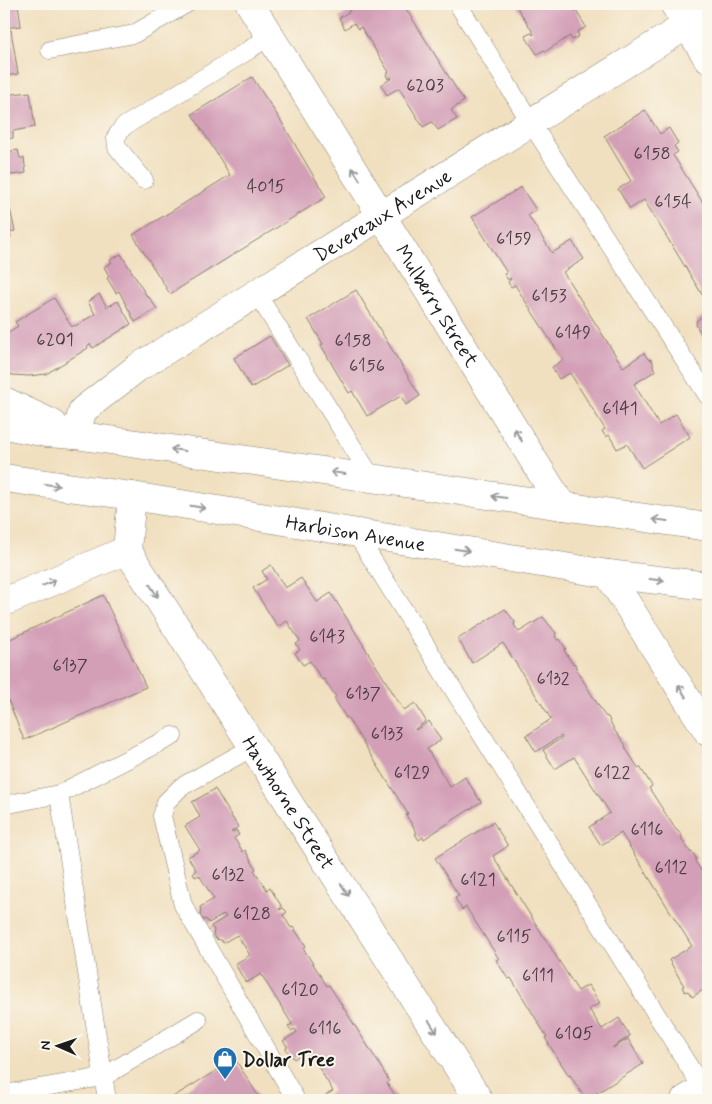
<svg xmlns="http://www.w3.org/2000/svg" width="712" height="1104" font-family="Mynerve,sans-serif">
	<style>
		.building { fill: #d39fb7 }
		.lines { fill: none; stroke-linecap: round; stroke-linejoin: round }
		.lane-casing { stroke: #867e6e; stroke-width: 19 }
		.street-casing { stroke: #867e6e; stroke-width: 29 }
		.primary-casing { stroke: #867e6e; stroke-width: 29 }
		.lane { stroke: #fff; stroke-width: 18 }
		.street { stroke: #fff; stroke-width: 28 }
		.primary { stroke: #fff; stroke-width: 28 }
		.oneway { stroke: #999 }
		.labels { text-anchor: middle; stroke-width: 4; stroke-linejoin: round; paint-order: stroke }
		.number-label { font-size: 18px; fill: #4a3d43 }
		.street-label { font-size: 20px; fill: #1c1c1c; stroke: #fbf7ec }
		.poi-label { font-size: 20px; font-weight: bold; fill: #1c1c1c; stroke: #fbf7ec; text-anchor: start }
	</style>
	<rect width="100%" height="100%" fill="#fbf7ec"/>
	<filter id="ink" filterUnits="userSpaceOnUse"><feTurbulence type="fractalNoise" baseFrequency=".02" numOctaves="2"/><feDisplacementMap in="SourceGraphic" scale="10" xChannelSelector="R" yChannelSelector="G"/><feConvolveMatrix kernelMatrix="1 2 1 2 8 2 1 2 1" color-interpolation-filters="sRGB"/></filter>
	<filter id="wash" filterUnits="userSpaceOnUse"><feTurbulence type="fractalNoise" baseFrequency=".0096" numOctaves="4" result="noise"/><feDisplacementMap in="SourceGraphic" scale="20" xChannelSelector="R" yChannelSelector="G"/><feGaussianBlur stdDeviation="1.12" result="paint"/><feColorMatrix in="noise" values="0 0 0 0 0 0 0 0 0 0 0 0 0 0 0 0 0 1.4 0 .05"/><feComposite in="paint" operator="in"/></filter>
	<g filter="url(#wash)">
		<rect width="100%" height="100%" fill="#f1e0c0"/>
		<g id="blocks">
			<g class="building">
				<polygon points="4,4 18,4 21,26 4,28"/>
				<polygon points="346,4 403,4 464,101 451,110 457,119 438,130 432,122 423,127 399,88 387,95 381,85 392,78 391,77 388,79 386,74 389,72 361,27 358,29 354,23 345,29 339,18 350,11"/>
				<polygon points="515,4 572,4 586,27 577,32 579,36 572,40 570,36 546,51 544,50 537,54 525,36 531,33 533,35 534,34"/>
				<polygon points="11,30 18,74 4,76 4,31"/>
				<polygon points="252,77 281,121 326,197 170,294 133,235 230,175 192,114"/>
				<polygon points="30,92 35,127 13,131 13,138 4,139 4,95"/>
				<polygon points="645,110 660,134 669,128 678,143 674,146 678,152 673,155 708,211 708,304 644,200 630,209 618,189 631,181 604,136"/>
				<polygon points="18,150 20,158 24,158 26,173 4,176 4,152"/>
				<polygon points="521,187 536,210 528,215 552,253 572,241 584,259 563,272 623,367 644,353 648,359 652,360 653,362 653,366 655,371 634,384 659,425 676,414 690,437 642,468 627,444 617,449 609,435 606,437 602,431 605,429 570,373 559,379 552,367 563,360 515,285 511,287 508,282 511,279 510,278 508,280 504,274 507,273 472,217"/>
				<polygon points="10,209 15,231 10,232 11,237 6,238 6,251 4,252 4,210"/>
				<polygon points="121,254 148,298 149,297 157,309 135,322 119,291 116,293 107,278 109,276 104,267 112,262 110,260"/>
				<polygon points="356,290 420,396 406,405 401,396 367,416 352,391 349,393 334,368 321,345 323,344 308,319"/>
				<polygon points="99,294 107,307 118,301 131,324 93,348 90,344 87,346 88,348 46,374 29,376 13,375 4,373 4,335 18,326 15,322 54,298 72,327 74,325 75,326 95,314 88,302"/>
				<polygon points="708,313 708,341 705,340 696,325 697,320"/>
				<polygon points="270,336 288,365 251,388 234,358"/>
				<polygon points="271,565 285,588 301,578 317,602 331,593 403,709 404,710 415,703 426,721 415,729 416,730 429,721 441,740 427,749 450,787 465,777 481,802 424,839 423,837 419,840 415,834 417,833 406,815 408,814 347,717 346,718 334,698 336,697 324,679 322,680 310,661 303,665 295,653 300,650 296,644 300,641 287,621 278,627 253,588 267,579 262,571"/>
				<polygon points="103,595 146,687 24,740 4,690 4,642"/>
				<polygon points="505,609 515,622 514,625 519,632 543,617 556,633 555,636 558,641 560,639 566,649 564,650 572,663 575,664 579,674 603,713 605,716 608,717 615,731 625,744 626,749 639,769 640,767 652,786 649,788 676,830 678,831 682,836 682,840 690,852 693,853 696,858 695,861 708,881 708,987 692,997 688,991 685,992 682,987 684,986 669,960 692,946 621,833 601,845 589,827 610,813 574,757 555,769 543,750 562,738 561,736 536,752 526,736 551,719 503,643 472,663 458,639"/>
				<polygon points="215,789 238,827 231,832 232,833 236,830 239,835 234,838 243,852 245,850 256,869 254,870 267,890 270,888 282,907 279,909 280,910 283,908 287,912 283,915 291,928 293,927 306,946 303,948 327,986 329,985 378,1062 389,1081 387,1083 398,1100 318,1100 333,1091 308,1050 294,1059 290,1054 286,1050 287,1046 283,1041 297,1032 295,1029 291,1031 288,1027 292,1024 261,974 246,983 235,964 250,955 237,935 223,943 221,940 216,939 213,935 214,930 211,926 226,917 224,914 209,923 207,920 202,919 200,916 201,910 200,907 214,899 199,875 195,877 193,873 196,870 188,857 200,850 185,826 200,817 192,802"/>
				<polygon points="493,822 508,846 493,856 578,991 588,985 600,1003 589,1009 602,1029 619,1018 630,1036 613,1047 613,1048 628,1039 643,1064 586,1100 570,1075 569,1076 545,1038 547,1037 511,978 508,979 496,960 499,959 466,907 462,910 455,898 459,896 435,858"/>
				<polygon points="235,1059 261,1100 168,1100"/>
			</g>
		</g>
	</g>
	<g filter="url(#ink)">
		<use href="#blocks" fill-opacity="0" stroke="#867e6e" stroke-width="1"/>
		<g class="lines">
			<defs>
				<g id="lane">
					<polyline points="458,4 531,123 708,396"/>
					<polyline points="50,50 134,34 186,4"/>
					<polyline points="144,180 117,147 116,137 123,127 249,50 269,36"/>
					<polyline points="257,294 372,478"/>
					<polyline points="355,532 703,1089"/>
					<polyline points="253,747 181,787 166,802 162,816 183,905 296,1100"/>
					<polyline points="59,794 173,736"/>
					<polyline points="4,805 59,794 107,1100"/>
					<polyline points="4,1094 103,1077 198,1020"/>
				</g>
				<g id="street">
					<path id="s1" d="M250 4 562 506"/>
					<polyline points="674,4 708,59"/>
					<path id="s2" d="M75 435 83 410 137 368 708 12"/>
					<path id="s3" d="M132 496 127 550 479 1100"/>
					<polyline points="608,574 708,732"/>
					<polyline points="4,602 127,550"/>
					<polyline points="685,1100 708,1086"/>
				</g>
				<g id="primary">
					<polyline points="4,401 53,424"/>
					<polyline points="4,425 47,433 75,435 708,527"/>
					<path id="s4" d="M4 478 132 496 608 574 708 586"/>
				</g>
			</defs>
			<use href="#lane" class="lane-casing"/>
			<use href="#street" class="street-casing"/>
			<use href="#primary" class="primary-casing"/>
			<use href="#lane" class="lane"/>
			<use href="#street" class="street"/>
			<use href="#primary" class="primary"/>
		</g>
		<defs><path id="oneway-shaft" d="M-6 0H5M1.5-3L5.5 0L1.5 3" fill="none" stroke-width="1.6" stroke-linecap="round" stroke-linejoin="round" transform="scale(1.25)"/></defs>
		<g class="oneway">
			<use href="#oneway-shaft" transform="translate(356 174) rotate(-122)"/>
			<use href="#oneway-shaft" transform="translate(518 435) rotate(-122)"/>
			<use href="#oneway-shaft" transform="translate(178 450) rotate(-172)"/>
			<use href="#oneway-shaft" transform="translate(338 473) rotate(-172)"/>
			<use href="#oneway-shaft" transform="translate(52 485) rotate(8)"/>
			<use href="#oneway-shaft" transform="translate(499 497) rotate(-172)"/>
			<use href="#oneway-shaft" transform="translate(198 507) rotate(9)"/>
			<use href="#oneway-shaft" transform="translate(660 520) rotate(-172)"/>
			<use href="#oneway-shaft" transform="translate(462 550) rotate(9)"/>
			<use href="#oneway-shaft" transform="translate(657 580) rotate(7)"/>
			<use href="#oneway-shaft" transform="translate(49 583) rotate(-23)"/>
			<use href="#oneway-shaft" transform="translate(154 591) rotate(57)"/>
			<use href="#oneway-shaft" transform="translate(682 691) rotate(-122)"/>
			<use href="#oneway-shaft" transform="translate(345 890) rotate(57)"/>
			<use href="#oneway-shaft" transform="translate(433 1027) rotate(57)"/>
		</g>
	</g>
	<defs>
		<symbol id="shop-pin" viewBox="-11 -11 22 30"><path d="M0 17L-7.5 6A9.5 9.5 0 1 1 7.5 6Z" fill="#1f6fb2" stroke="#fbf7ec"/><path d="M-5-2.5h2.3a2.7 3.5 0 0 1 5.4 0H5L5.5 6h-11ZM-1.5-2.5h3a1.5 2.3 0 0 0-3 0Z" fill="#fff"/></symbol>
	</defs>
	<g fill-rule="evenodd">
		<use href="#shop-pin" x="211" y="1045" width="28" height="38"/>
	</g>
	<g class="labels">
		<g class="number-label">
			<text x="425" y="91">6203</text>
			<text x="652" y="159">6158</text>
			<text x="266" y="192">4015</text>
			<text x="673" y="207">6154</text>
			<text x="514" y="244">6159</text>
			<text x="549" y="301">6153</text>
			<text x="573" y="338">6149</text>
			<text x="55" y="345">6201</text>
			<text x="353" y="346">6158</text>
			<text x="367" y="371">6156</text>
			<text x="620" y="414">6141</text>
			<text x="327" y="642">6143</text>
			<text x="70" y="671">6137</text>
			<text x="553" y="684">6132</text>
			<text x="363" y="699">6137</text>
			<text x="387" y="739">6133</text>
			<text x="412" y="778">6129</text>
			<text x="612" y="778">6122</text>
			<text x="647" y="835">6116</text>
			<text x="671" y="873">6112</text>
			<text x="228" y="880">6132</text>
			<text x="478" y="885">6121</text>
			<text x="252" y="919">6128</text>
			<text x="514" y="942">6115</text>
			<text x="538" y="981">6111</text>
			<text x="300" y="995">6120</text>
			<text x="325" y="1034">6116</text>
			<text x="574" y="1039">6105</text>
		</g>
		<g class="street-label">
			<text dy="7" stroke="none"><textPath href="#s2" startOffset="384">Devereaux Avenue</textPath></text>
			<text dy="7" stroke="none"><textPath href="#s1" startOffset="355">Mulberry Street</textPath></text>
			<text dy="7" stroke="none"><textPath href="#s4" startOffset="356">Harbison Avenue</textPath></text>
			<text dy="7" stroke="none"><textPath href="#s3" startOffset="354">Hawthorne Street</textPath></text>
		</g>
		<g class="poi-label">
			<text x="242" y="1066">Dollar Tree</text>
		</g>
	</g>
	<rect width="712" height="1104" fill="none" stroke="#fbf7ec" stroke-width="20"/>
	<g transform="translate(58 1046) rotate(272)" stroke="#fbf7ec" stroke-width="4" paint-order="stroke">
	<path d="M0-4L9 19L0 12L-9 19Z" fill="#1c1c1c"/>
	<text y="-8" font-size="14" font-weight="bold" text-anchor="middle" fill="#1c1c1c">N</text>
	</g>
</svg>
